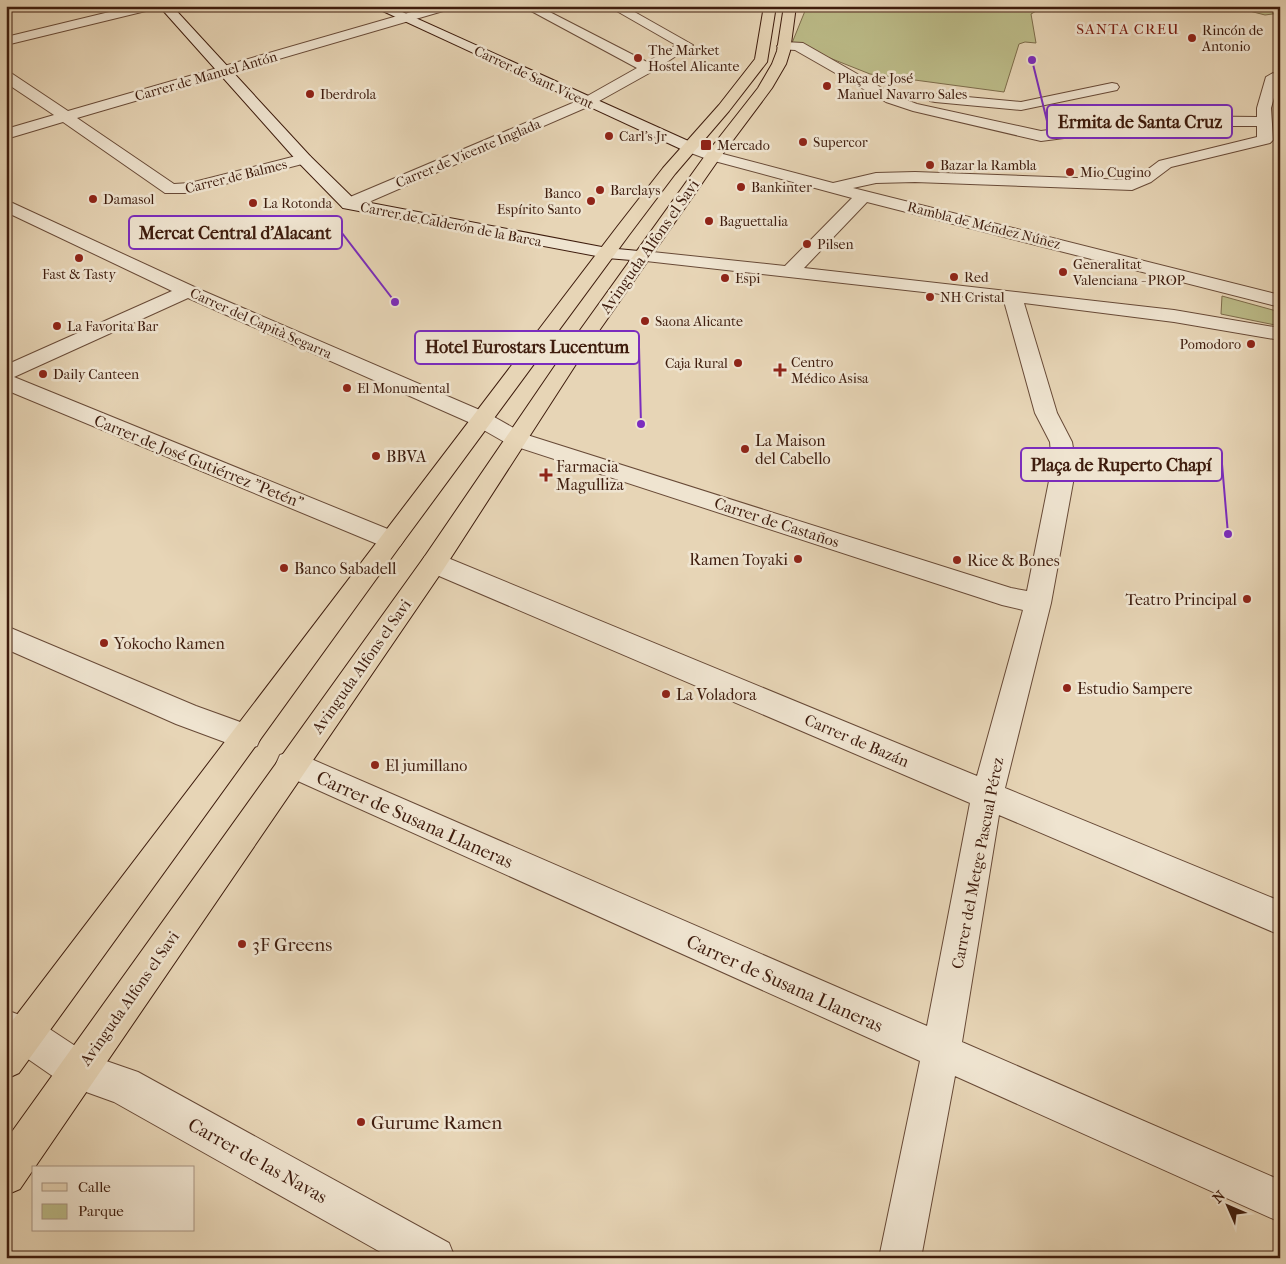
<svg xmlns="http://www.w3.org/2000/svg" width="1286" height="1264" font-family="'IM FELL French Canon',serif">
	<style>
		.green { fill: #bcbc89; stroke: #7d6c4b }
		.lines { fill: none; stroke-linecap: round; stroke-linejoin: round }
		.street-casing { stroke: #684a37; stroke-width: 2 }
		.secondary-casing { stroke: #3e1c0d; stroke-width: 2 }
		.primary-casing { stroke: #3e1c0d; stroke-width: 2 }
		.street { fill: #efe4d0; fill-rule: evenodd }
		.secondary { fill: #efe4d0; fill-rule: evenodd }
		.primary { fill: #e7d5b6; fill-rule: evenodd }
		.poi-dot { fill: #8f2418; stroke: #efe4d0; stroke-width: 2 }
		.labels { text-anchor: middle; stroke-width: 5; stroke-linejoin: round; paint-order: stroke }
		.far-poi-label { font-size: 14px; fill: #3e1c0d; stroke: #efe4d0; text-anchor: start }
		.far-street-label { font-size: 14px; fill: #3e1c0d; stroke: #efe4d0 }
		.far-neighbourhood-label { font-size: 15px; letter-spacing: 1px; fill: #7a1f14; stroke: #efe4d0 }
		.street-label { font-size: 16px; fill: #3e1c0d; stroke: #efe4d0 }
		.poi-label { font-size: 16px; fill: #3e1c0d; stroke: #efe4d0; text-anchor: start }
		.near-street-label { font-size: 19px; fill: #3e1c0d; stroke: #efe4d0 }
		.near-poi-label { font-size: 19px; fill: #3e1c0d; stroke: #efe4d0; text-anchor: start }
		.leader { fill: none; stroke: #7b2cbf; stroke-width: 2 }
		.callout-dot { fill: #7b2cbf; stroke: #efe4d0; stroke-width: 2 }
		.callout { fill: #efe4d0; stroke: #7b2cbf; stroke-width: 2 }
		.callout-label { font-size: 18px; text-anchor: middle; font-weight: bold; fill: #3e1c0d }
	</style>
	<rect width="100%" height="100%" fill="#e7d5b6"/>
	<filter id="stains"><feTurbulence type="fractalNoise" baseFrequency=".004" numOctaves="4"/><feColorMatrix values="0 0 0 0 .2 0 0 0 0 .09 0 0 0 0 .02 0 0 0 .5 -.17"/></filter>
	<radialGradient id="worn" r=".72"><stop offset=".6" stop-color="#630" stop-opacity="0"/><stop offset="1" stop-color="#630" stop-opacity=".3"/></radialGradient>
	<g class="green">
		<polygon points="807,6 1045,6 1031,14 1036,43 1025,42 1019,44 1004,92 870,74 792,43"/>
		<polygon points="1230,6 1280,6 1280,13 1265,15"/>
		<polygon points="1222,296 1280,312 1280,326 1221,314"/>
	</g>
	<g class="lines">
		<defs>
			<g id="street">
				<polygon points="134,6 156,6 154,9 6,45 6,37"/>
				<polygon points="432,6 452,6 450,9 77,118 174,184 190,183 304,154 310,156 312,159 310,162 190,193 165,193 63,122 6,139 6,129 54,115 6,83 6,72 11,73 68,111"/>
				<polygon points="522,6 538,6 647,62 676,45 608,6 624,6 693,45 653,71 592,105 355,208 343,208 340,204 343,200 582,99 637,68"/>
				<polygon points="784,42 803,43 896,96 917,104 1041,131 1156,116 1257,117 1257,108 1266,77 1273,73 1280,77 1271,108 1273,140 1270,143 1171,167 1151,182 1132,190 915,182 876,183 853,188 1280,295 1280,307 867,202 804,268 1174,310 1280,328 1280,340 1174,322 1024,303 1057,413 1072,442 1076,466 1051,603 1005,788 1280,901 1280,935 999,815 962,1042 1280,1180 1280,1222 955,1076 921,1258 879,1258 920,1061 280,773 276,764 280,755 291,751 302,755 927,1026 970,803 425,570 421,563 425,556 434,554 443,556 977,776 1023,610 1002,605 508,444 473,424 188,298 14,377 400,534 404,540 400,546 391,549 382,546 6,390 6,365 172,291 6,212 6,200 201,290 489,414 524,434 1011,588 1027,591 1052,466 1050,442 1035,413 1004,301 637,260 634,256 637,252 643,251 785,266 852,198 707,159 683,150 681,147 683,144 695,144 719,153 833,183 876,173 915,172 1130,180 1139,176 1159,161 1257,137 1257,126 1156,126 1041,141 913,111 886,102 795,50 779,49 777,46"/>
				<polygon points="1112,83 1117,84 1119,87 1117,90 1021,110 935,102 930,101 928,98 930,95 935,94 1021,102"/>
				<polygon points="535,343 577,354 580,358 577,362 570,364 528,353 525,349 528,345"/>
				<polygon points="6,626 196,706 257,728 261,737 257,746 246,750 176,724 6,649"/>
				<polygon points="6,1010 39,1022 89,1055 138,1072 449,1243 455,1258 391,1258 114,1102 64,1084 15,1050 6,1047"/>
			</g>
			<g id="secondary">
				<polygon points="159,6 172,6 310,156 355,200 607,248 649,252 652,256 649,260 643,261 607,258 343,208 298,162"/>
				<polygon points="372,6 389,6 695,144 697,147 695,150 683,150"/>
			</g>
			<g id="primary">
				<polygon points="764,6 776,6 767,62 729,111 675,174 629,235 400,546 19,1073 6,1079 6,1029 617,227 663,168 719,105 755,59"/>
				<polygon points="784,6 796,6 790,51 786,64 772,88 719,159 580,358 443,570 20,1189 6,1195 6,1140 425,556 563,354 707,153 758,88 772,64 777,51"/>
			</g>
		</defs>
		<use href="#street" class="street-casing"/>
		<use href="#secondary" class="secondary-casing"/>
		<use href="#primary" class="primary-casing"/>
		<use href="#street" class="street"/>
		<use href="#secondary" class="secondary"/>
		<use href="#primary" class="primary"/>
	</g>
	<g class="poi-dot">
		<circle cx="1192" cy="38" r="5"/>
		<circle cx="638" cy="58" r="5"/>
		<circle cx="827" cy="86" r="5"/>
		<circle cx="310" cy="94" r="5"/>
		<circle cx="609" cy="136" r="5"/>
		<circle cx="803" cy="142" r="5"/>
		<rect x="700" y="139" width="12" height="12" rx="2.5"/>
		<circle cx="930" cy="165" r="5"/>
		<circle cx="1070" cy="172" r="5"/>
		<circle cx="741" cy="187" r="5"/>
		<circle cx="600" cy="190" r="5"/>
		<circle cx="93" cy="199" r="5"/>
		<circle cx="591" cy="201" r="5"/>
		<circle cx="253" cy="203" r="5"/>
		<circle cx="709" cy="221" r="5"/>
		<circle cx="807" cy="244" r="5"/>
		<circle cx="79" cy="258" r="5"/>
		<circle cx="1063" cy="272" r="5"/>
		<circle cx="954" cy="277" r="5"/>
		<circle cx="725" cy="278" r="5"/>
		<circle cx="930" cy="297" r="5"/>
		<circle cx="645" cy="321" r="5"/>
		<circle cx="57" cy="326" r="5"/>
		<circle cx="1251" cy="344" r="5"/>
		<circle cx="738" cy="363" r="5"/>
		<path d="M777.5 362.5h5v5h5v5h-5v5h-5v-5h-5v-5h5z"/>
		<circle cx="43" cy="374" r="5"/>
		<circle cx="347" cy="388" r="5"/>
		<circle cx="745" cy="449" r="5"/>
		<circle cx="376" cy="456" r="5"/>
		<path d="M543.5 467.5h5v5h5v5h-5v5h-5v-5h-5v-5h5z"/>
		<circle cx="798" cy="559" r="5"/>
		<circle cx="957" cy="560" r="5"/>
		<circle cx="284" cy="568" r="5"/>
		<circle cx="1247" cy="599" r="5"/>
		<circle cx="104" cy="643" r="5"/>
		<circle cx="1067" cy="688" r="5"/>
		<circle cx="666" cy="694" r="5"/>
		<circle cx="375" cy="765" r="5"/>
		<circle cx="242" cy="944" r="5"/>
		<circle cx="361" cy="1122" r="5"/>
	</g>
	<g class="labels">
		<g class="far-poi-label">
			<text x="1202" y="35">Rincón de<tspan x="1202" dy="16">Antonio</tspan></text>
			<text x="648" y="55">The Market<tspan x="648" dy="16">Hostel Alicante</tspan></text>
			<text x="837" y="83">Plaça de José<tspan x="837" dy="16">Manuel Navarro Sales</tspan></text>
			<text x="320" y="99">Iberdrola</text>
			<text x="619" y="141">Carl’s Jr</text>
			<text x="813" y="147">Supercor</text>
			<text x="717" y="150">Mercado</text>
			<text x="940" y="170">Bazar la Rambla</text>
			<text x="1080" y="177">Mio Cugino</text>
			<text x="751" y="192">Bankinter</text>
			<text x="610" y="195">Barclays</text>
			<text x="581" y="198" text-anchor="end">Banco<tspan x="581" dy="16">Espírito Santo</tspan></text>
			<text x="103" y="204">Damasol</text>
			<text x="263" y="208">La Rotonda</text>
			<text x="719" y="226">Baguettalia</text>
			<text x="817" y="249">Pilsen</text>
			<text x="1073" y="269">Generalitat<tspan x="1073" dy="16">Valenciana - PROP</tspan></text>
			<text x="79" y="279" text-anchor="middle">Fast &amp; Tasty</text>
			<text x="964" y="282">Red</text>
			<text x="735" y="283">Espi</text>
			<text x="940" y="302">NH Cristal</text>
			<text x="655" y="326">Saona Alicante</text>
			<text x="67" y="331">La Favorita Bar</text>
			<text x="1241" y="349" text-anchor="end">Pomodoro</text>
			<text x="791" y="367">Centro<tspan x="791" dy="16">Médico Asisa</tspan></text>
			<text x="728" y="368" text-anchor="end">Caja Rural</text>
			<text x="53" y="379">Daily Canteen</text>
			<text x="357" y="393">El Monumental</text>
		</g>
		<g class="far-street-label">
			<text transform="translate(206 76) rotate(-16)" y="5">Carrer de Manuel Antón</text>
			<text transform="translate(534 77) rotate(25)" y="5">Carrer de Sant Vicent</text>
			<text transform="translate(468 153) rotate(-23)" y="5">Carrer de Vicente Inglada</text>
			<text transform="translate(236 176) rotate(-14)" y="5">Carrer de Balmes</text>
			<text transform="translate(451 224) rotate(11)" y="5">Carrer de Calderón de la Barca</text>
			<text transform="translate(984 225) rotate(14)" y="5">Rambla de Méndez Núñez</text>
			<text transform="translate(261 323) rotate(24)" y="5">Carrer del Capità Segarra</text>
		</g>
		<g class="far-neighbourhood-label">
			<text x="1128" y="34">SANTA CREU</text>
		</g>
		<g class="street-label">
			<text transform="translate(649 246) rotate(-55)" y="6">Avinguda Alfons el Savi</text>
			<text transform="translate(199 461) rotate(22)" y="6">Carrer de José Gutiérrez "Petén"</text>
			<text transform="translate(777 522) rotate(18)" y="6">Carrer de Castaños</text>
			<text transform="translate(361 666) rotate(-55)" y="6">Avinguda Alfons el Savi</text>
			<text transform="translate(857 740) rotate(23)" y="6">Carrer de Bazán</text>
			<text transform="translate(977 863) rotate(-79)" y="6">Carrer del Metge Pascual Pérez</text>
			<text transform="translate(129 998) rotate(-55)" y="6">Avinguda Alfons el Savi</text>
		</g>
		<g class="poi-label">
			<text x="755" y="446">La Maison<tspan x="755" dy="18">del Cabello</tspan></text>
			<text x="386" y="462">BBVA</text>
			<text x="556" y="472">Farmacia<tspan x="556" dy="18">Magulliza</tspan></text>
			<text x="788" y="565" text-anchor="end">Ramen Toyaki</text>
			<text x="967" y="566">Rice &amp; Bones</text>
			<text x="294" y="574">Banco Sabadell</text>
			<text x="1237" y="605" text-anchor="end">Teatro Principal</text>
			<text x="114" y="649">Yokocho Ramen</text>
			<text x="1077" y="694">Estudio Sampere</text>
			<text x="676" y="700">La Voladora</text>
			<text x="385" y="771">El jumillano</text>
		</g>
		<g class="near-street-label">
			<text transform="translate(415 819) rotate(24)" y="7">Carrer de Susana Llaneras</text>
			<text transform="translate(785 983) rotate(24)" y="7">Carrer de Susana Llaneras</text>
			<text transform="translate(258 1160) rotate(29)" y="7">Carrer de las Navas</text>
		</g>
		<g class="near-poi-label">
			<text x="252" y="951">3F Greens</text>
			<text x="371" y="1129">Gurume Ramen</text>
		</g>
	</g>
	<path class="leader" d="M1032 60L1047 121M395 302L342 233M641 424L639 347M1228 534L1222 464"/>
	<g class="callout-dot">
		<circle cx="1032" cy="60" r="5"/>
		<circle cx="395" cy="302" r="5"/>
		<circle cx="641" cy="424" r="5"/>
		<circle cx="1228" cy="534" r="5"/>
	</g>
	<g class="callout">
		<rect x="1047" y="105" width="185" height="33" rx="5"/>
		<rect x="129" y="216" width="213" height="33" rx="5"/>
		<rect x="415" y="331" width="224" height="33" rx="5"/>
		<rect x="1021" y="448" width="201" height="33" rx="5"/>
	</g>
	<g class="callout-label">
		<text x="1140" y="128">Ermita de Santa Cruz</text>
		<text x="235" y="239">Mercat Central d'Alacant</text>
		<text x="527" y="353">Hotel Eurostars Lucentum</text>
		<text x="1121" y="471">Plaça de Ruperto Chapí</text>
	</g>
	<rect width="1286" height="1264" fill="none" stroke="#e7d5b6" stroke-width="25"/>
	<rect x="8" y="8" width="1271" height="1249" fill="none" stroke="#3e1c0d" stroke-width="2.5"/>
	<rect x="12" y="12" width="1261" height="1239" fill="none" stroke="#3e1c0d"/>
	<rect x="32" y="1166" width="162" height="65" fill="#efe4d0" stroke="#a89482"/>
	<rect x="42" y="1183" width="25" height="8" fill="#e7d5b6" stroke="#a89482"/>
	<text x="78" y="1192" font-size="15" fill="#3e1c0d">Calle</text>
	<rect x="42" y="1204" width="25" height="15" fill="#bcbc89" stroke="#a89482"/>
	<text x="78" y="1216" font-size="15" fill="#3e1c0d">Parque</text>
	<g transform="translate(1228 1206) rotate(315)" stroke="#efe4d0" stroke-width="4" paint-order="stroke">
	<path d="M0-4L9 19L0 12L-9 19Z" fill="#3e1c0d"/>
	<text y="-8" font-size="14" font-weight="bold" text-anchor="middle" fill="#3e1c0d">N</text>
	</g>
	<rect width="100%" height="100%" filter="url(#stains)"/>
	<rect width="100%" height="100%" fill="url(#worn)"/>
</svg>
